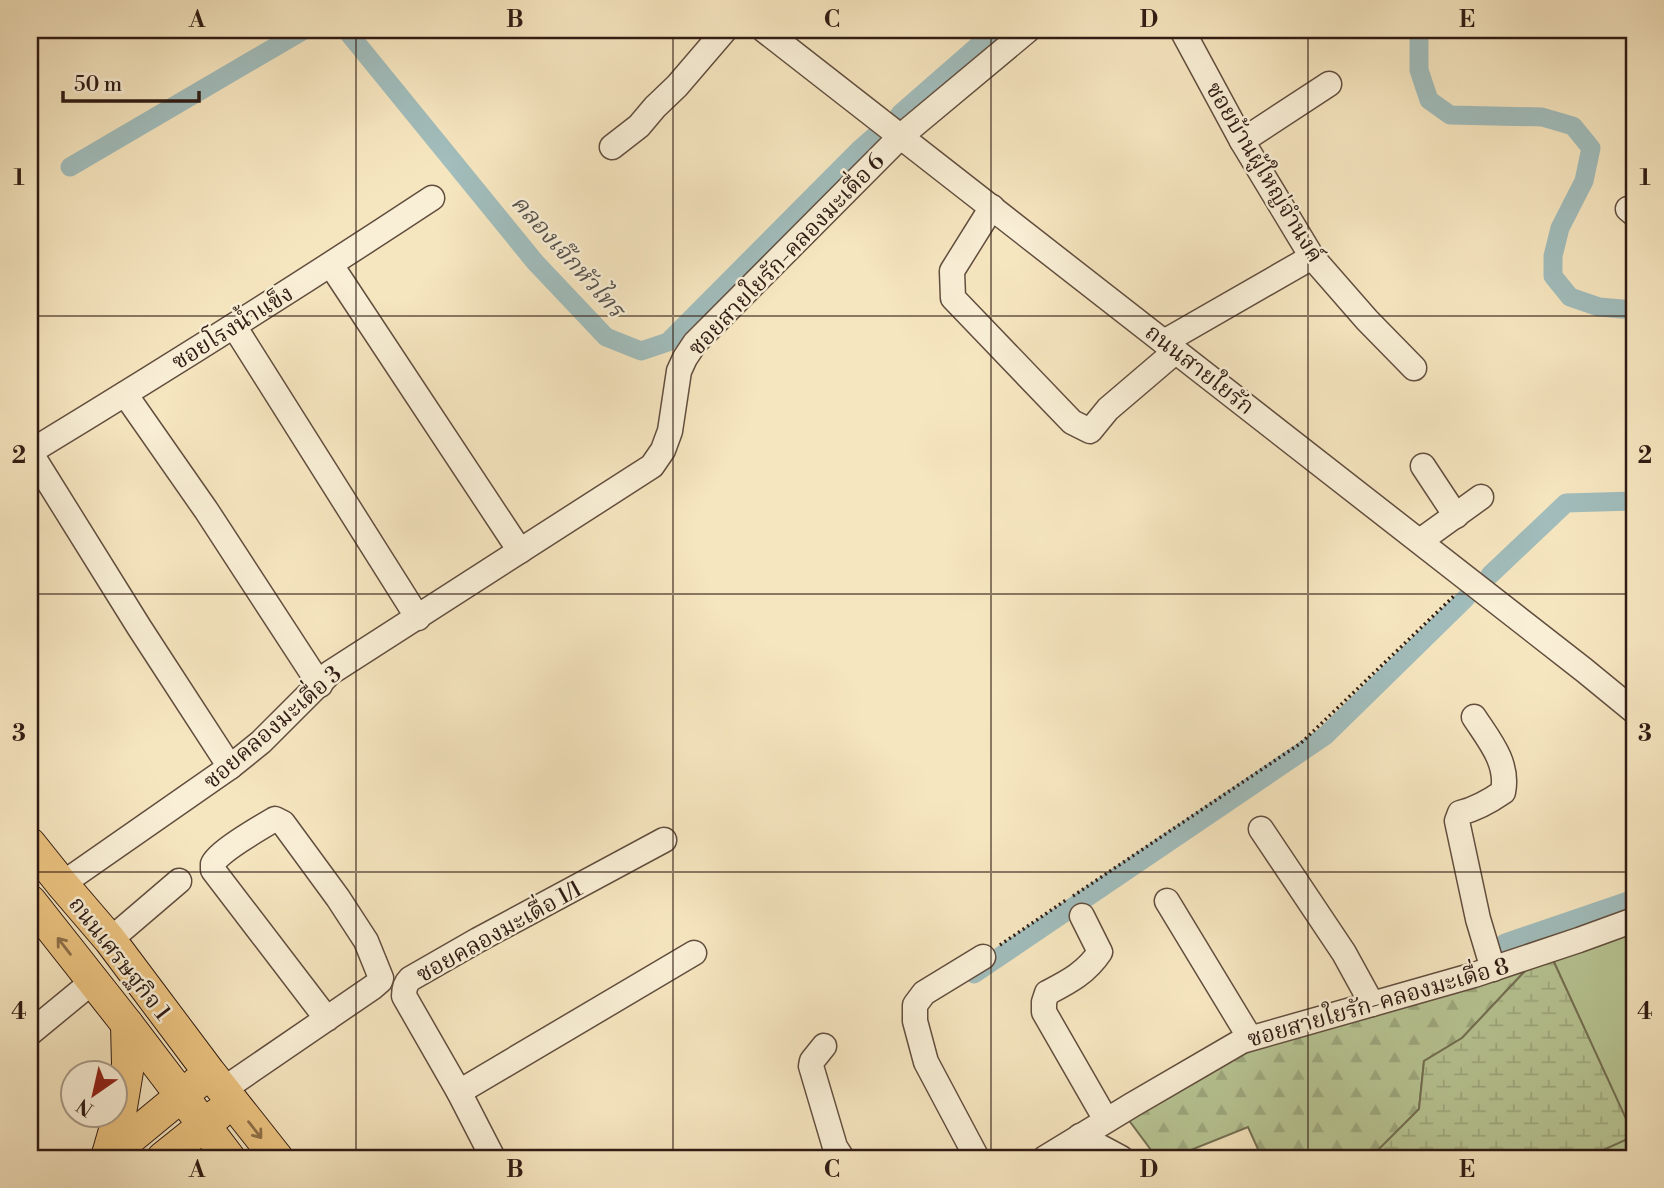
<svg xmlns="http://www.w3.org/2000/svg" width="1664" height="1188" font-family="'Libre Bodoni','Noto Serif Thai',serif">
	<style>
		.green { fill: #b8c695; stroke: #747154; stroke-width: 2 }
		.forest { fill: url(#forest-firs); stroke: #747154; stroke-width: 2 }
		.wetland { fill: url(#wetland-marsh); stroke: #747154; stroke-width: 2 }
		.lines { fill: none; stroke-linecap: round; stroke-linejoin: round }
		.canal { stroke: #a1bdbc; stroke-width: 19 }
		.minor-casing { stroke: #624e3f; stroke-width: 27 }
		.major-casing { stroke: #301c14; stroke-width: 34 }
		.path { stroke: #301c14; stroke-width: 3.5; stroke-dasharray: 2 3.5; stroke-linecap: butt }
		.minor { stroke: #f9efd6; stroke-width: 24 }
		.major { stroke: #ebc380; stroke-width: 32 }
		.oneway { stroke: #8e704a }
		.grid { fill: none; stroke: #301c14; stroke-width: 2; stroke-opacity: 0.55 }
		.labels { text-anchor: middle; stroke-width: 5; stroke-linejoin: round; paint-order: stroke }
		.street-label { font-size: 23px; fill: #301c14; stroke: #f9efd6 }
		.water-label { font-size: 24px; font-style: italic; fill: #58544f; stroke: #f9efd6 }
		.neatline { fill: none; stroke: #301c14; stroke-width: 2.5 }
		.grid-label { font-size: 23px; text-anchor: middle; font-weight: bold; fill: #301c14 }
	</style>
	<defs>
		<pattern id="forest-firs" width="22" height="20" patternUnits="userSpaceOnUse" patternTransform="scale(1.75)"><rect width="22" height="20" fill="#b8c695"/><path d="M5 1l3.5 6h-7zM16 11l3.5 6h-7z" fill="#9eaa80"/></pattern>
		<pattern id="wetland-marsh" width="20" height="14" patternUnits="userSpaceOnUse" patternTransform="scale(1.75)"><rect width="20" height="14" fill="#b8c695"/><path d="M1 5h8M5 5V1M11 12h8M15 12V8" fill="none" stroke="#9eaa80"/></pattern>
	</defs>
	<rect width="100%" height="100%" fill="#f6e6c0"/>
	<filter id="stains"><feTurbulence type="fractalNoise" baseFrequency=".00286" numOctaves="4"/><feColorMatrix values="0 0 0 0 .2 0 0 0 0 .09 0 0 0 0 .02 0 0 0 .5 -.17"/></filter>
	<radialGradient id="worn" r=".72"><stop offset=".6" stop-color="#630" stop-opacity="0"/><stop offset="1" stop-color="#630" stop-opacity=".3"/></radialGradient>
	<polygon class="green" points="1634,930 1634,1158 1586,1158 1633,1135 1553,960"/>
	<polygon class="forest" points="1527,969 1462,1038 1424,1061 1419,1109 1379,1150 1382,1158 1262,1158 1248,1127 1171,1158 1157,1158 1128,1119 1244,1051"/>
	<polygon class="wetland" points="1553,960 1634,1136 1586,1158 1382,1158 1378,1150 1419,1109 1424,1061 1462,1038 1527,969"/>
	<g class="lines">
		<g class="canal">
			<polyline points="346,30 535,262 606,337 641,351 668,342 859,150 875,136"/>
			<polyline points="1419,30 1419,70 1429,100 1450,115 1542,117 1573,126 1591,148 1584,181 1560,228 1553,256 1553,276 1570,297 1599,307 1634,310"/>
			<polyline points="900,114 996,30"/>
			<polyline points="70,167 304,30"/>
			<polyline points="1490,575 1566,503 1634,501"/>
			<polyline points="1505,943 1634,899"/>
			<polyline points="974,974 1325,736 1466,598"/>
		</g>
		<defs>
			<g id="minor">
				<polyline points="764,30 1584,670 1634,711"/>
				<polyline points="1182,30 1242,141 1312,257 1367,320 1414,368"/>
				<polyline points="1242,141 1329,84"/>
				<polyline points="612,147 639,126 655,107 677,86 725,30"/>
				<polyline points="992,207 952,271 953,298 1072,422 1090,431 1108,409 1176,351"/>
				<polyline points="1628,209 1634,214"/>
				<polyline points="331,265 520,551"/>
				<polyline points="234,326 418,618"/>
				<polyline points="1164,342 1312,257"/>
				<polyline points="125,394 206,510 320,685"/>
				<path d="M30 452C165 370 300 285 432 198"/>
				<polyline points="30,452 139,627 230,767"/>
				<polyline points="1423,466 1456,516"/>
				<polyline points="1420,541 1481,497"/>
				<path d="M1474 717C1489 740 1509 763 1503 792 1490 801 1476 809 1460 813L1457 821 1478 919 1493 969"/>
				<polyline points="1261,829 1344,953 1372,1004"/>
				<polyline points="62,884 230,767 261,742 330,673 652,466 663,450 670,431 679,371 685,358 695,343 901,136 1028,30"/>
				<polyline points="1167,901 1250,1038"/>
				<path d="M1082 916 1100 952C1086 973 1068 982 1047 993L1044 1002V1012L1106 1120"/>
				<polyline points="110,940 179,881"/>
				<polyline points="30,1033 92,982"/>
				<polyline points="824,1046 812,1061 811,1066 835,1147 842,1158"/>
				<path d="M224 1089 373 987 380 981 381 978 366 941 338 898 283 823 275 819C263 826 216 853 213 864 213 866 213 868 213 870L327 1019"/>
				<polyline points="459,1092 694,953"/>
				<polyline points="1080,1136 1121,1158"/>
				<path d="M493 1158 459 1092 404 996C404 989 405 984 410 979L478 940 664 840"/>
				<polyline points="977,1158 926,1062 915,1021 915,1005 924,993 983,957"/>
				<polyline points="1045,1158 1132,1105 1242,1041 1474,975 1579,940 1634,920"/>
			</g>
			<g id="major">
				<polyline points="30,844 62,884 110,940 209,1072 277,1158"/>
				<polyline points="30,901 127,1024 229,1158"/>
				<polyline points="106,1158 197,1083"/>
				<polyline points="107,1158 120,1113 128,1065 127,1024"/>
				<polyline points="163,1158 218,1114"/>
			</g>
		</defs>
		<use href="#minor" class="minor-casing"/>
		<use href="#major" class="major-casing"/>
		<g class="path">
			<polyline points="1073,896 1301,743 1456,594"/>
			<polyline points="1000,945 1066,900"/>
		</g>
		<use href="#minor" class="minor"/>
		<use href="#major" class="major"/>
	</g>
	<defs><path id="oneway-shaft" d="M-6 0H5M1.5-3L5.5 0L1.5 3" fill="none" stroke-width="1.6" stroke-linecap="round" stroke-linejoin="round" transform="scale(1.75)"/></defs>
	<g class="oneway">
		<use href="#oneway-shaft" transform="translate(64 946) rotate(-128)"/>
		<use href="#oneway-shaft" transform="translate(255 1130) rotate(52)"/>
	</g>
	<path class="grid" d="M356 30V1158M673 30V1158M991 30V1158M1308 30V1158M30 316H1634M30 594H1634M30 872H1634"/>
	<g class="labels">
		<g class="street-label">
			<text transform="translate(1265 172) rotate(59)" y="8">ซอยบ้านผู้ใหญ่จำนงค์</text>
			<text transform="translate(786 254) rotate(-46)" y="8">ซอยสายใยรัก-คลองมะเดื่อ 6</text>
			<text transform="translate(232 327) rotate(-32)" y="8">ซอยโรงน้ำแข็ง</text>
			<text transform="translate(1200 369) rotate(38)" y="8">ถนนสายใยรัก</text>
			<text transform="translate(272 727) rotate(-41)" y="8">ซอยคลองมะเดื่อ 3</text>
			<text transform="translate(499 931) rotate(-29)" y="8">ซอยคลองมะเดื่อ 1/1</text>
			<text transform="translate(120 958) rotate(52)" y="8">ถนนเศรษฐกิจ 1</text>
			<text transform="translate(1378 1002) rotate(-16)" y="8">ซอยสายใยรัก-คลองมะเดื่อ 8</text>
		</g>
		<g class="water-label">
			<text transform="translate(568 256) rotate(48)" y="8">คลองเจ๊กหัวไทร</text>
		</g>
	</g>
	<rect width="1664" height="1188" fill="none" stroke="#f6e6c0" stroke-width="77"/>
	<g transform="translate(94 1094) rotate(214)"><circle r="33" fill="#f9efd6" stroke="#a99b88" stroke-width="2"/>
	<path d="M0-5L12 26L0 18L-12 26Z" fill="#8f2418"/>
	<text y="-10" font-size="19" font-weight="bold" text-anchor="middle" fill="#301c14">N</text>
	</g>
	<path d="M63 91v10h136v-10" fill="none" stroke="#301c14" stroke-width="3.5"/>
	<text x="74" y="91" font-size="21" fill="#301c14" stroke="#f9efd6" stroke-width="5" paint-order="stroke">50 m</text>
	<rect x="38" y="38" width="1588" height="1112" class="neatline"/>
	<g class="grid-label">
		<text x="197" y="27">A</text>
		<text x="515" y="27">B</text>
		<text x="832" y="27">C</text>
		<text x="1149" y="27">D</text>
		<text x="1467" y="27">E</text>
		<text x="19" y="185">1</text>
		<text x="1645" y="185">1</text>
		<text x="19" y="463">2</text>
		<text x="1645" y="463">2</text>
		<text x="19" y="741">3</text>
		<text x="1645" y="741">3</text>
		<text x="19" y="1019">4</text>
		<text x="1645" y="1019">4</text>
		<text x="197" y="1177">A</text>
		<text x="515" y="1177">B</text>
		<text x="832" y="1177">C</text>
		<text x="1149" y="1177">D</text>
		<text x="1467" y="1177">E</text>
	</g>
	<rect width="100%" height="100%" filter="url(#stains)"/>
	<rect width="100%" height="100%" fill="url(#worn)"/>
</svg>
